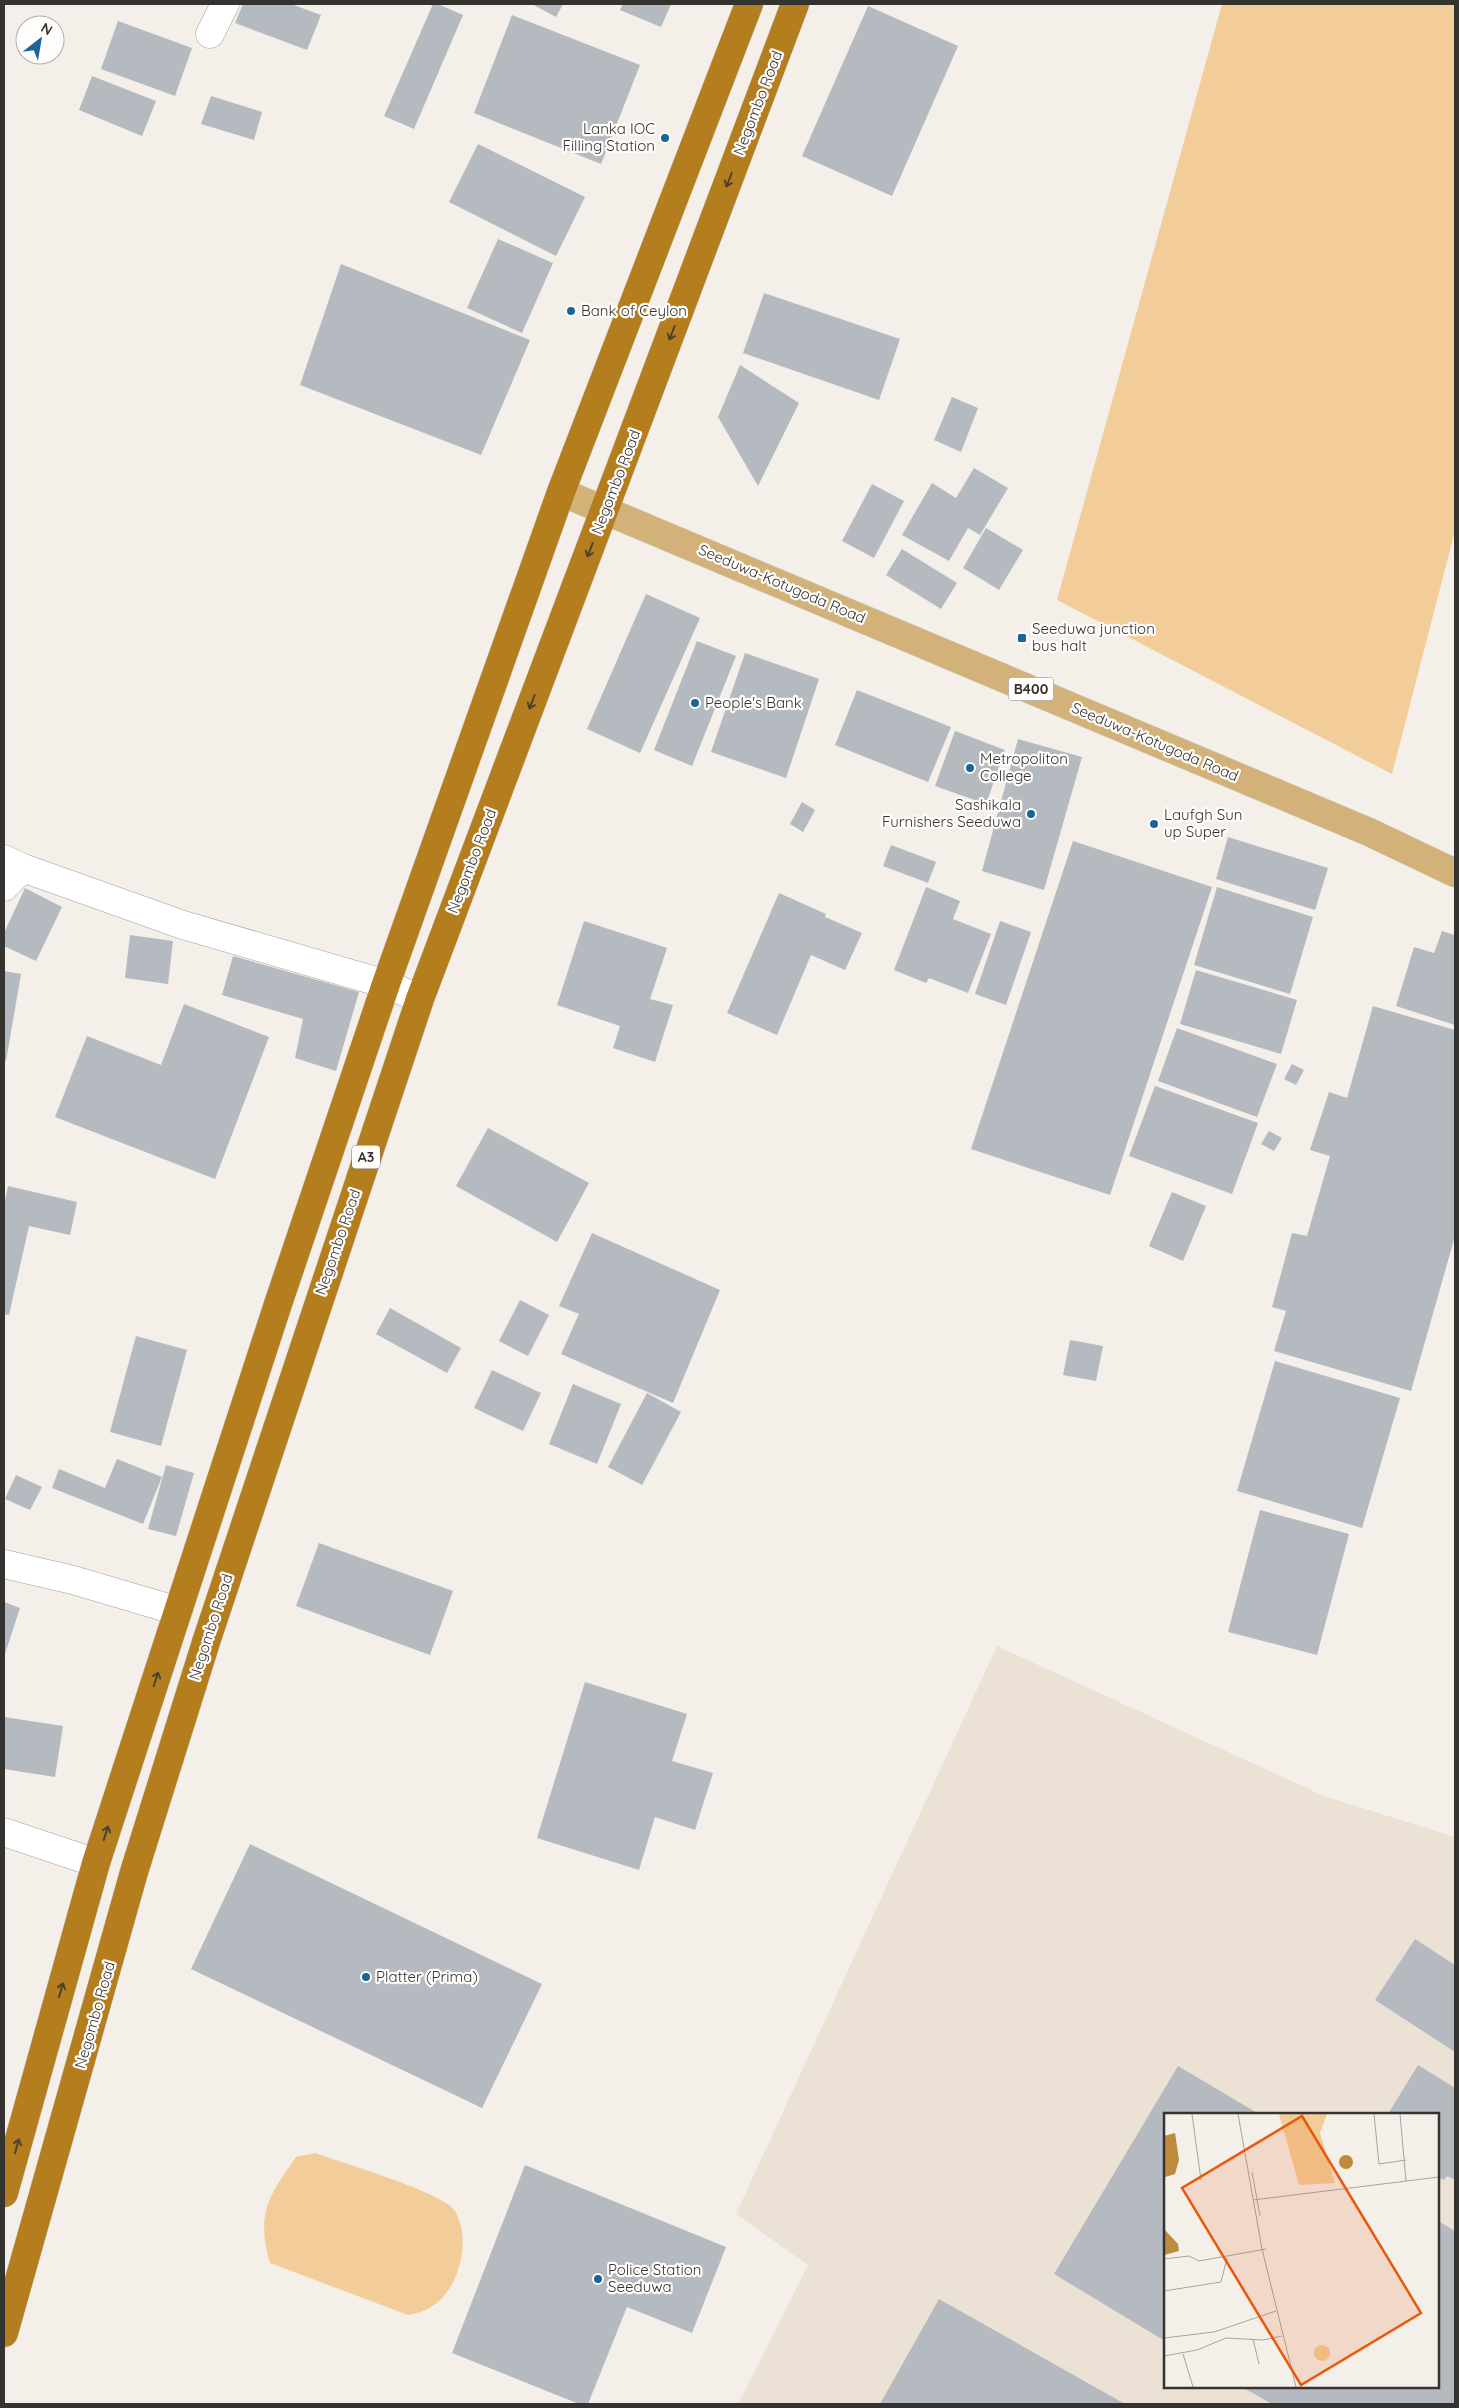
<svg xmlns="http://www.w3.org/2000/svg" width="1459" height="2408" font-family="Quicksand,sans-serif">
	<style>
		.built { fill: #ebe2d5; fill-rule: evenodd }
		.green { fill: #f2cd99 }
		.building { fill: #b4bac0 }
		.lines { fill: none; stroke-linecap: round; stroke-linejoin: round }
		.street-casing { stroke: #a4a099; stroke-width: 29 }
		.primary-casing { stroke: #cececd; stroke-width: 29 }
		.highway-casing { stroke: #cececd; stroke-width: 29 }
		.street { stroke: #fff; stroke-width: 28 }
		.primary { stroke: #d2b278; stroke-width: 28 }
		.highway { stroke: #b47e1e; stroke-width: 28 }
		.oneway { stroke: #4e422c }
		.poi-dot { fill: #1a6598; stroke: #fffdfb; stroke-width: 2 }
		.labels { text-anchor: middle; stroke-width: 4.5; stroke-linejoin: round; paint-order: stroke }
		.shield { fill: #fffdfb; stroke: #71706d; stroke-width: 1 }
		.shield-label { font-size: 14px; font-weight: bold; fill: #343330 }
		.street-label { font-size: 15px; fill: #343330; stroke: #fffdfb }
		.poi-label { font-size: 15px; fill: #343330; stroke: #fffdfb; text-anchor: start }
		.inset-road { fill: none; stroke: #a7a49f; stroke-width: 1 }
		.view { fill: #e8590c; fill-opacity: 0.15; stroke: #e8590c; stroke-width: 2.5 }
		.inset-edge { fill: none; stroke: #343330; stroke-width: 2.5 }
	</style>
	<rect width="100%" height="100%" fill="#f4efe9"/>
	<path class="built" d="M997 1646 1324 1796 1455 1837V2404H738L808 2265 736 2214ZM1165 2114H1438V2387H1165Z"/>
	<g class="green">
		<polygon points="1222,4 1455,4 1455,531 1392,774 1057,600"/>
		<path d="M315 2153C340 2162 445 2193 455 2211 466 2231 464 2253 457 2273 448 2297 433 2311 408 2315L270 2263C256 2214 268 2197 296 2157Z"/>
	</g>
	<g class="building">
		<polygon points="243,4 291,4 321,15 307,50 235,23"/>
		<polygon points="433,4 438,4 463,15 414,129 384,116"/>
		<polygon points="532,4 563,4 556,17"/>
		<polygon points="623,4 671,4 661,27 620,10"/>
		<polygon points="868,6 958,46 892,196 802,156"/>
		<polygon points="512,15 640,65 601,164 474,113"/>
		<polygon points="118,21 192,48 175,96 101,69"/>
		<polygon points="92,76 156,101 142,136 79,110"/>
		<polygon points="211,96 262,112 254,140 201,124"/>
		<polygon points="478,144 585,197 556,256 449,202"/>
		<polygon points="498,239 553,263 522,333 467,308"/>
		<polygon points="341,264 530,340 481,455 300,385"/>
		<polygon points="764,293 900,339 879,400 743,353"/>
		<polygon points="740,365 799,403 758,486 718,417"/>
		<polygon points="952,397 978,408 961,452 934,440"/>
		<polygon points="974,468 1008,488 980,535 968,528 949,561 902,535 932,483 956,498"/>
		<polygon points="872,484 904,501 874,558 842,541"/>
		<polygon points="986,528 1023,550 999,590 963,568"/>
		<polygon points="902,549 957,583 941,609 886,575"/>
		<polygon points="646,594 700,618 640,753 587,729"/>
		<polygon points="697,641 736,656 692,766 654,750"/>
		<polygon points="745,653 819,679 786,778 711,752"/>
		<polygon points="857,690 951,727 928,782 835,745"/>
		<polygon points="955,731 1005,750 986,804 935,786"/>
		<polygon points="1018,739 1082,757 1044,890 982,871"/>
		<polygon points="802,802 815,810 803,832 790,824"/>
		<polygon points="1228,837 1328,868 1315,910 1216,879"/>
		<polygon points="1073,841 1212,887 1110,1195 971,1149"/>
		<polygon points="891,845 936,862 928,883 883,866"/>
		<polygon points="926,887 960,901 953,919 991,934 968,993 929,978 926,983 894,970"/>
		<polygon points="1217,887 1313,917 1290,994 1194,965"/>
		<polygon points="25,888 62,907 36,961 4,946 4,933"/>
		<polygon points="779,893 826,914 825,917 862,933 845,970 811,955 777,1035 727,1013"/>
		<polygon points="584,921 667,948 650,999 673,1005 655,1062 613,1048 620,1026 557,1005"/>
		<polygon points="1000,921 1031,932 1006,1005 975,994"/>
		<polygon points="1442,931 1455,935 1455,1025 1396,1006 1414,947 1434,953"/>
		<polygon points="130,935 173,941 168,984 125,978"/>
		<polygon points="233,956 359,992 336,1071 295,1058 303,1019 222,995"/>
		<polygon points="1196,970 1297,1000 1281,1054 1180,1024"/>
		<polygon points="4,971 21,974 6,1061 4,1060"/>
		<polygon points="184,1004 269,1037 215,1179 55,1117 87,1036 161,1065"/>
		<polygon points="1373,1006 1455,1030 1455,1236 1411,1391 1274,1351 1286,1311 1272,1307 1292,1233 1307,1236 1330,1156 1310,1150 1329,1092 1347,1098"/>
		<polygon points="1177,1028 1277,1064 1257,1117 1158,1081"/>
		<polygon points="1292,1064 1304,1070 1296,1085 1284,1079"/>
		<polygon points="1155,1086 1258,1123 1232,1194 1129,1156"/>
		<polygon points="488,1128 589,1183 557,1242 456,1186"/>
		<polygon points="1269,1131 1282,1138 1274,1151 1261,1144"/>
		<polygon points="8,1186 77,1202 70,1235 29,1226 9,1315 4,1314 4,1206"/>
		<polygon points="1172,1192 1206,1206 1183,1261 1149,1246"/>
		<polygon points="592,1233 720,1290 673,1403 561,1354 579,1314 559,1306"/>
		<polygon points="520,1300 549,1315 528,1356 499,1341"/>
		<polygon points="390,1308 461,1348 447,1373 376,1334"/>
		<polygon points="136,1336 187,1350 161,1446 110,1432"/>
		<polygon points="1070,1340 1103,1346 1096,1381 1063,1375"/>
		<polygon points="1275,1361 1400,1398 1362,1528 1237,1491"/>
		<polygon points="492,1370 541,1393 523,1431 474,1408"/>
		<polygon points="573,1384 621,1404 597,1464 549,1444"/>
		<polygon points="647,1393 681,1412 642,1485 608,1467"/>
		<polygon points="117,1459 162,1477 143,1524 52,1488 59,1469 105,1488"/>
		<polygon points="166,1465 194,1473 176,1536 148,1529"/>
		<polygon points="16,1475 42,1487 30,1510 5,1499"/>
		<polygon points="1260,1510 1349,1534 1317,1655 1228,1632"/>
		<polygon points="319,1543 453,1591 430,1655 296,1606"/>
		<polygon points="4,1602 20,1608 4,1657"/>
		<polygon points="585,1682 687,1714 672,1761 713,1773 695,1830 655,1817 639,1870 537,1838"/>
		<polygon points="4,1717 63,1726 55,1777 4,1769"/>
		<polygon points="250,1844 542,1984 482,2108 191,1969"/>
		<polygon points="1415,1939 1455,1965 1455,2052 1375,2000"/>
		<polygon points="1418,2065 1455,2088 1455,2180 1447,2176 1444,2180 1438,2177 1438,2114 1388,2114"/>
		<polygon points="1178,2066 1259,2114 1165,2114 1165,2341 1054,2274"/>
		<polygon points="525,2165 726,2247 692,2333 627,2307 588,2404 579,2404 452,2353"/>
		<polygon points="1438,2221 1455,2231 1455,2404 1272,2404 1242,2387 1438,2387"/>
		<polygon points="939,2299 1125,2404 880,2404"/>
	</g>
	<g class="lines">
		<defs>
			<g id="street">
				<polyline points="210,34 225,4"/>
				<polyline points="4,859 23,868 183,925 386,984 420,999"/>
				<polyline points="4,887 23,868"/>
				<polyline points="4,1564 73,1580 178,1611"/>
				<polyline points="4,1832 96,1863"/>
			</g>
			<polyline id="primary" points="561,492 1369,832 1455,873"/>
			<g id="highway">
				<polyline points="4,2193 96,1863 278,1304 386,984 561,492 749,4"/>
				<polyline points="4,2333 134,1872 207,1639 420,999 795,4"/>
			</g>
		</defs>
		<use href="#street" class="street-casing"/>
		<use href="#primary" class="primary-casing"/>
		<use href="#highway" class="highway-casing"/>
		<use href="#street" class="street"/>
		<use href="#primary" class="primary"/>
		<use href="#highway" class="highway"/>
	</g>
	<defs><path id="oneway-shaft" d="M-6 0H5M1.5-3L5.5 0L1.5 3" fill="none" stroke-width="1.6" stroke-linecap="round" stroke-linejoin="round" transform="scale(1.25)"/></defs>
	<g class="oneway">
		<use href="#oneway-shaft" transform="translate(729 180) rotate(111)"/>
		<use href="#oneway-shaft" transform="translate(672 333) rotate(111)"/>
		<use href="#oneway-shaft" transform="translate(590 550) rotate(111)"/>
		<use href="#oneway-shaft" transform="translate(532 702) rotate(111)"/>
		<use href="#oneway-shaft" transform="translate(156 1679) rotate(-72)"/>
		<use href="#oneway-shaft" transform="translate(106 1833) rotate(-72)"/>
		<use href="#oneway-shaft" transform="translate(61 1990) rotate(-74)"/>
		<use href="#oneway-shaft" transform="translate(17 2146) rotate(-74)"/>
	</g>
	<g class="poi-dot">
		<circle cx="665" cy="138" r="5"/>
		<circle cx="571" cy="311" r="5"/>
		<rect x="1017" y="633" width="10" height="10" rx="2.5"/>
		<circle cx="695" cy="703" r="5"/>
		<circle cx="970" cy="768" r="5"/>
		<circle cx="1031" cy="814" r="5"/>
		<circle cx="1154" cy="824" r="5"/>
		<circle cx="366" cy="1977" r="5"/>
		<circle cx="598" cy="2279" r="5"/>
	</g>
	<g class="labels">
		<g class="shield">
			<rect x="1008.5" y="677.5" width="45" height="23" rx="4"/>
			<rect x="352" y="1145.5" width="28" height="23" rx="4"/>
		</g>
		<g class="shield-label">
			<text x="1031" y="694">B400</text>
			<text x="366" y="1162">A3</text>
		</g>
		<g class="street-label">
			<text transform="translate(758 103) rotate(-69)" y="5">Negombo Road</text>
			<text transform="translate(616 482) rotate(-69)" y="5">Negombo Road</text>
			<text transform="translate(782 584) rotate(23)" y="5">Seeduwa-Kotugoda Road</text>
			<text transform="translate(1155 742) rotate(23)" y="5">Seeduwa-Kotugoda Road</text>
			<text transform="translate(472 861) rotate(-69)" y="5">Negombo Road</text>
			<text transform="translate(338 1242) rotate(-71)" y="5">Negombo Road</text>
			<text transform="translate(211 1627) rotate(-72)" y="5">Negombo Road</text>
			<text transform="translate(95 2015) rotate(-74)" y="5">Negombo Road</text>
		</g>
		<g class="poi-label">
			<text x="655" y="134" text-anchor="end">Lanka IOC<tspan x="655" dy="17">Filling Station</tspan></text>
			<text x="581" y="316">Bank of Ceylon</text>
			<text x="1032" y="634">Seeduwa junction<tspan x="1032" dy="17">bus halt</tspan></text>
			<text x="705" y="708">People's Bank</text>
			<text x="980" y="764">Metropoliton<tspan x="980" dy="17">College</tspan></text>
			<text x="1021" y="810" text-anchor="end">Sashikala<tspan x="1021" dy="17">Furnishers Seeduwa</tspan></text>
			<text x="1164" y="820">Laufgh Sun<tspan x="1164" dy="17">up Super</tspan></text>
			<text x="376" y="1982">Platter (Prima)</text>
			<text x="608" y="2275">Police Station<tspan x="608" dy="17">Seeduwa</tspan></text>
		</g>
	</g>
	<g transform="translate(1164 2113)">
		<rect width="275" height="275" fill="#f4efe9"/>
		<path d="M115 1H163L156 20 171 70 135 72ZM150 240a8 8 0 1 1 16 0a8 8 0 1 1-16 0Z" fill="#f2cd99"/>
		<path d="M11 20 15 47 11 61 1 64 0 69V23ZM175 49a7 7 0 1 1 14 0a7 7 0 1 1-14 0ZM0 116 14 131 15 138 0 142Z" fill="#bd8b3c"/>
		<path class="inset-road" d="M28 1 37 67M74 1 98 136 132 274M210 1 215 51 242 47M236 1 242 68M88 59 96 103M89 87 275 64M0 146 25 143 35 148 102 136M0 178 57 169 63 145M0 225 50 219 112 198M89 226 95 251M19 241 29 274M0 243 33 237 62 225 99 227 118 223"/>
		<path class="view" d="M138 3 257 200 137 272 18 75Z"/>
		<rect width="275" height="275" class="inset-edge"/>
	</g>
	<rect width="1459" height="2408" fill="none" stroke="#343330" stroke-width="10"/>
	<g transform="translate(40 40) rotate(31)"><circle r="24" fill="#fffdfb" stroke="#aeacaa"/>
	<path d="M0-4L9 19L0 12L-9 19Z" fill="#1a6598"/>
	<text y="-8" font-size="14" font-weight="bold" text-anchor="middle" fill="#343330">N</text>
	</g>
</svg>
